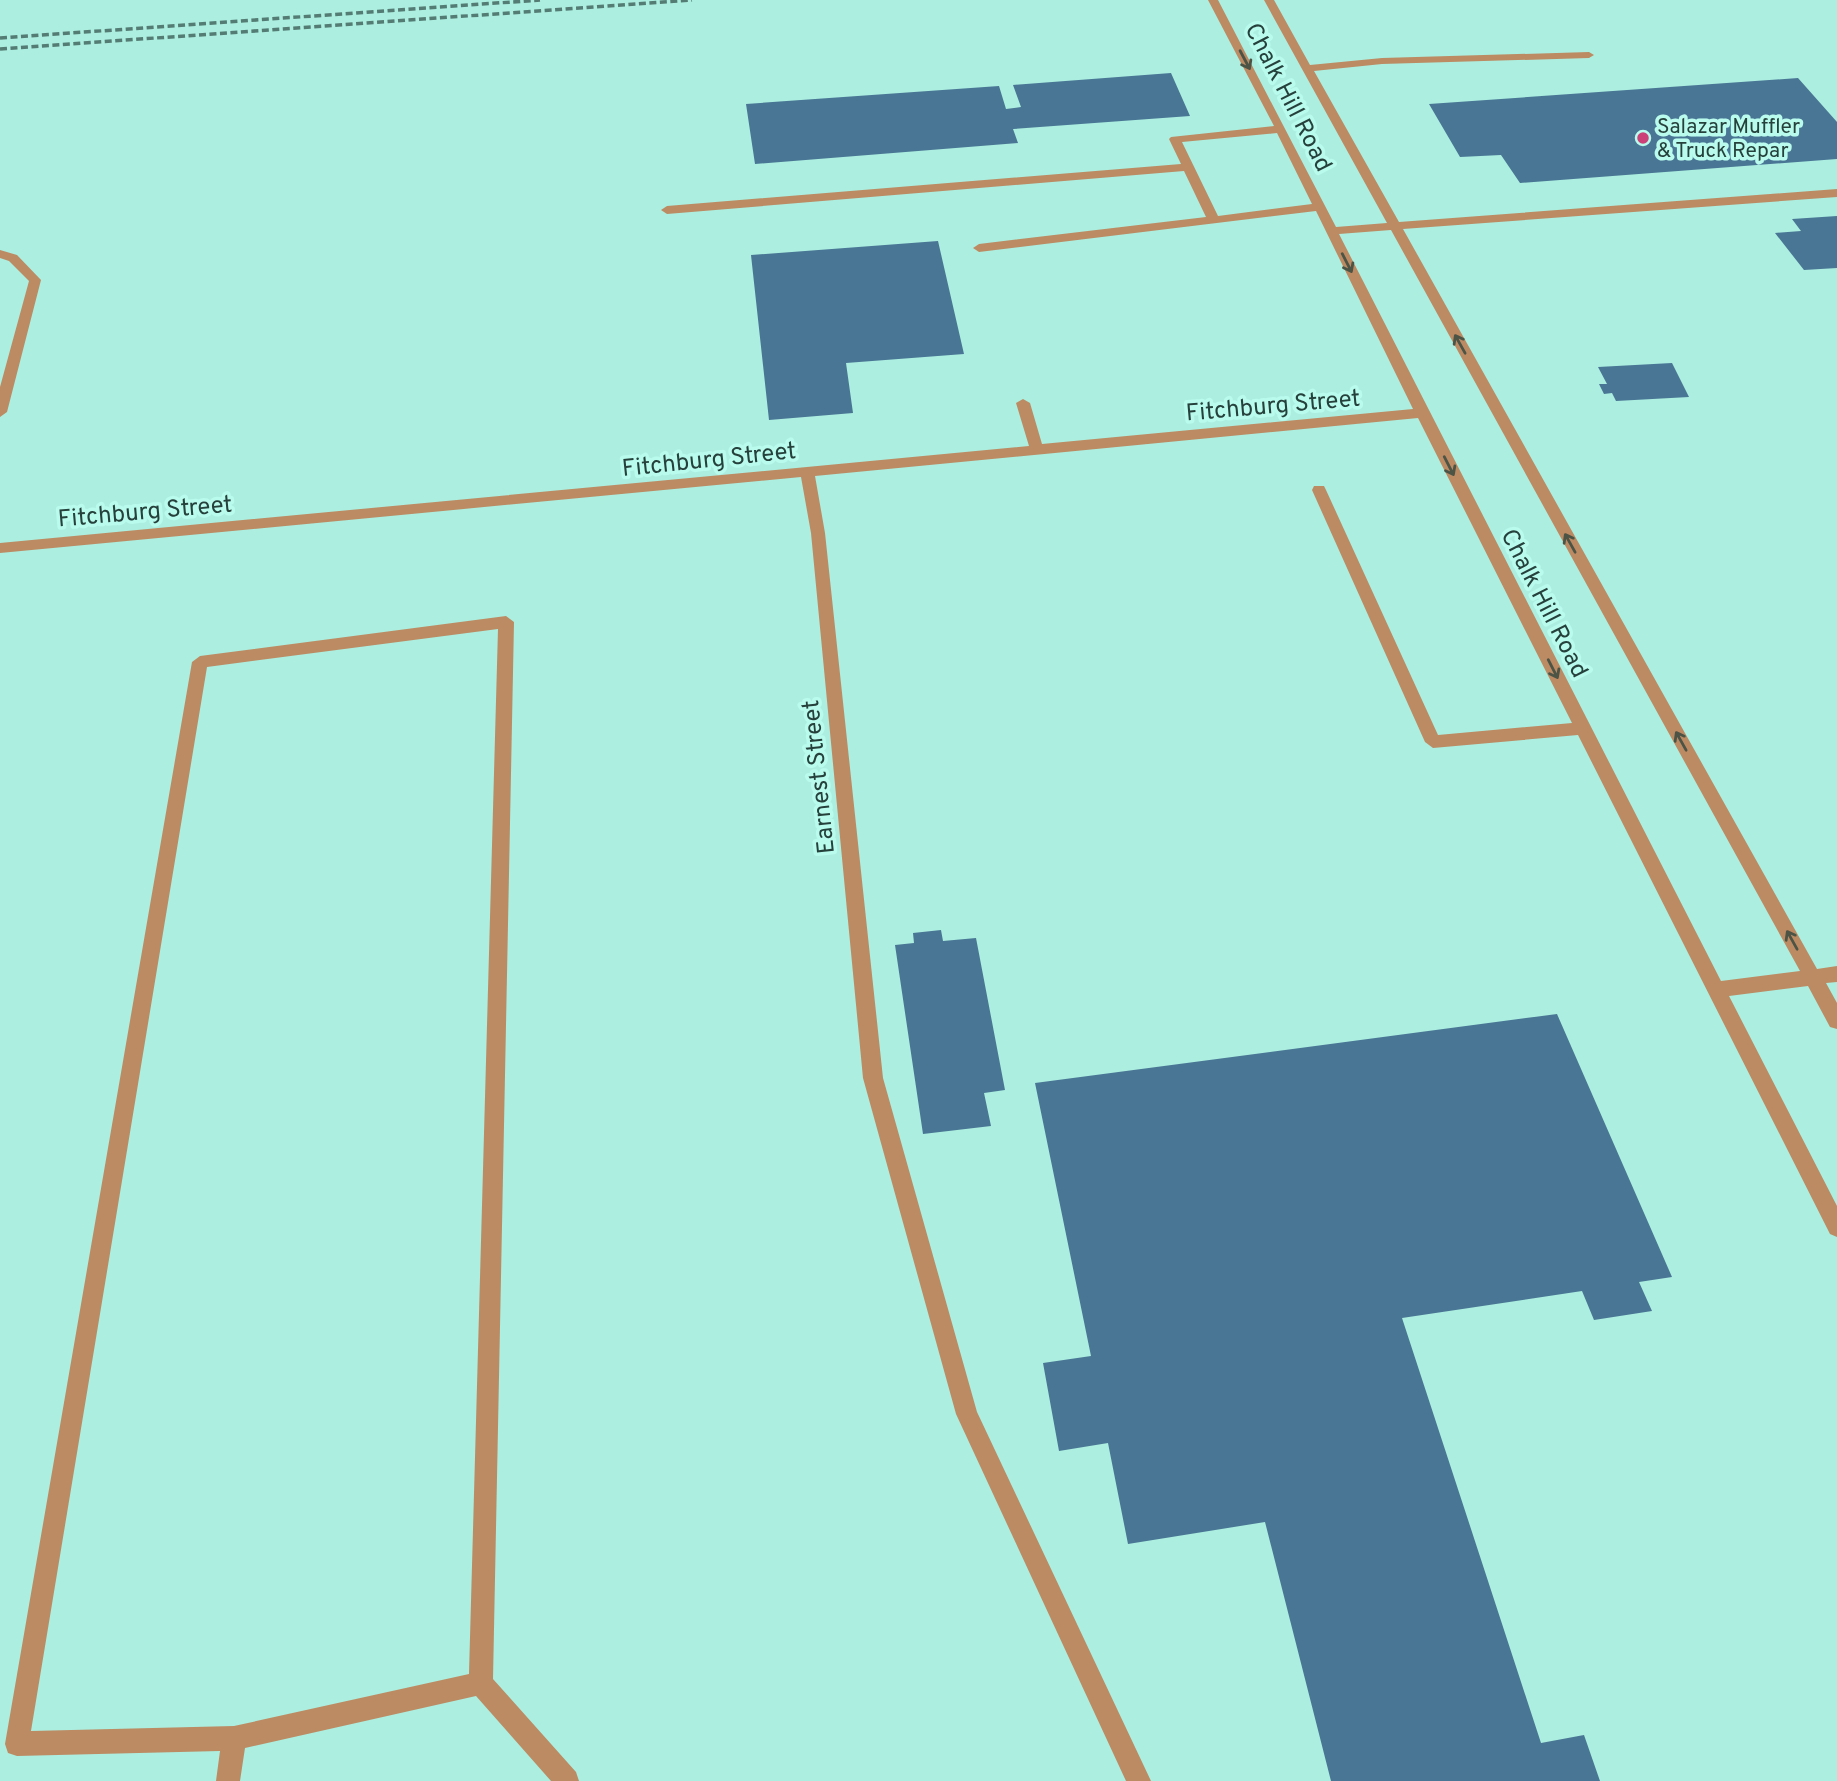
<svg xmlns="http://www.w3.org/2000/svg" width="1837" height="1781" font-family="Overpass,sans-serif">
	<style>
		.building { fill: #497694 }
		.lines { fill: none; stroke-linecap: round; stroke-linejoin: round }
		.minor { fill: #bc8b63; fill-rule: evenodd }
		.rail { stroke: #547c74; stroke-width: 3.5; stroke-dasharray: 7 3.5; stroke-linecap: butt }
		.oneway { stroke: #4c5446 }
		.poi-dot { fill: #cb4178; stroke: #b9fbed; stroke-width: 2.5 }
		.labels { text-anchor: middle; stroke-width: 7; stroke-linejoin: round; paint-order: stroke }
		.far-poi-label { font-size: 21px; fill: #26413c; stroke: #b9fbed; text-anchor: start }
		.street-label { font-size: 24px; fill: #26413c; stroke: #b9fbed }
	</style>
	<rect width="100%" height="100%" fill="#aceee0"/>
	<g class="building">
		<polygon points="1171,73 1190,116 1013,129 1018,143 755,164 746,104 999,86 1006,109 1021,107 1013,85"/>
		<polygon points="1798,78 1837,122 1837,159 1520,183 1501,155 1460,157 1429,104"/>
		<polygon points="1837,216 1837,268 1804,270 1775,233 1801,231 1792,219"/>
		<polygon points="938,241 964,354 846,363 853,413 769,420 751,255"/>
		<polygon points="1672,363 1689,397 1616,401 1612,393 1604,394 1599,384 1607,384 1598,367"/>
		<polygon points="941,930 943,941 976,938 1005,1090 984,1093 991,1126 923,1134 895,945 914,943 913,933"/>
		<polygon points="1557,1014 1672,1277 1639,1282 1652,1311 1594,1320 1582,1291 1402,1318 1541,1743 1584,1735 1600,1781 1331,1781 1265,1522 1128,1544 1108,1443 1059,1451 1043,1363 1091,1356 1035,1083"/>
	</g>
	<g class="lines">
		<g class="minor">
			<path d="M1208 0H1218L1336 227 1387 223 1264 0H1274L1310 65 1382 58 1589 52 1594 55 1589 58 1382 64 1314 71 1399 222 1837 189V197L1403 229 1817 969 1837 966V982L1826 983 1837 1003V1029L1830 1027 1808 986 1729 996 1837 1206V1237L1830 1234 1578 735 1433 748 1425 742 1312 490 1314 486H1324L1326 490 1438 735 1572 723 1418 418 815 476 825 533 883 1078 977 1412 1151 1781H1126L956 1414 863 1078 811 533 801 477 0 553V543L1029 446 1016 403 1023 399 1030 403 1042 444 1413 409 1316 211 979 252 973 248 979 244 1206 217 1184 171 667 214 661 210 667 206 1181 164 1169 139 1171 137 1274 126ZM1277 133 1312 204 1218 216 1182 142ZM1391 230 1800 971 1721 981 1339 234Z"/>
			<polygon points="0,250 17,255 41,280 7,412 0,417 0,387 29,281 9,261 0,258"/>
			<path d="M506 616 514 622 493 1679 576 1772 579 1781H551L476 1696 245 1748 240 1781H216L220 1751 17 1756 8 1753 5 1744 192 662 200 656ZM498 629 469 1674 234 1726 31 1731 207 667Z"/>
		</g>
		<g class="rail">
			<polyline points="0,38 540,0"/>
			<polyline points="0,49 692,0"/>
		</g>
	</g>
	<defs><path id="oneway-shaft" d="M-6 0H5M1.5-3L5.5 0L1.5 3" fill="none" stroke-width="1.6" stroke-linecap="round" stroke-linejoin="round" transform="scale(1.75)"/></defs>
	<g class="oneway">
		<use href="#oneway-shaft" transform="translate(1245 60) rotate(62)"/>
		<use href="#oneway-shaft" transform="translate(1347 263) rotate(63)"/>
		<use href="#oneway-shaft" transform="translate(1460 344) rotate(-119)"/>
		<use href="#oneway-shaft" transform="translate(1449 466) rotate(63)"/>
		<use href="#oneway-shaft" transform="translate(1570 543) rotate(-119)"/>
		<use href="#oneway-shaft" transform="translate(1553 669) rotate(63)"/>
		<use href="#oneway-shaft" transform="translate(1681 741) rotate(-119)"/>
		<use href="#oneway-shaft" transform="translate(1792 940) rotate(-119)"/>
	</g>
	<circle class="poi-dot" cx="1643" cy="138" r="7"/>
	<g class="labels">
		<g class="far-poi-label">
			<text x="1657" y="133">Salazar Muffler<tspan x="1657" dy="24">&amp; Truck Repar</tspan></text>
		</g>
		<g class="street-label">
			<text transform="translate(1289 97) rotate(63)" y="8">Chalk Hill Road</text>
			<text transform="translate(1273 405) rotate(-5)" y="8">Fitchburg Street</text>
			<text transform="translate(709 459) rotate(-6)" y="8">Fitchburg Street</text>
			<text transform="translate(145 511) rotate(-5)" y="8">Fitchburg Street</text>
			<text transform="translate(1545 603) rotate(63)" y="8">Chalk Hill Road</text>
			<text transform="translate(818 777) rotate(-96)" y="8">Earnest Street</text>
		</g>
	</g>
</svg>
